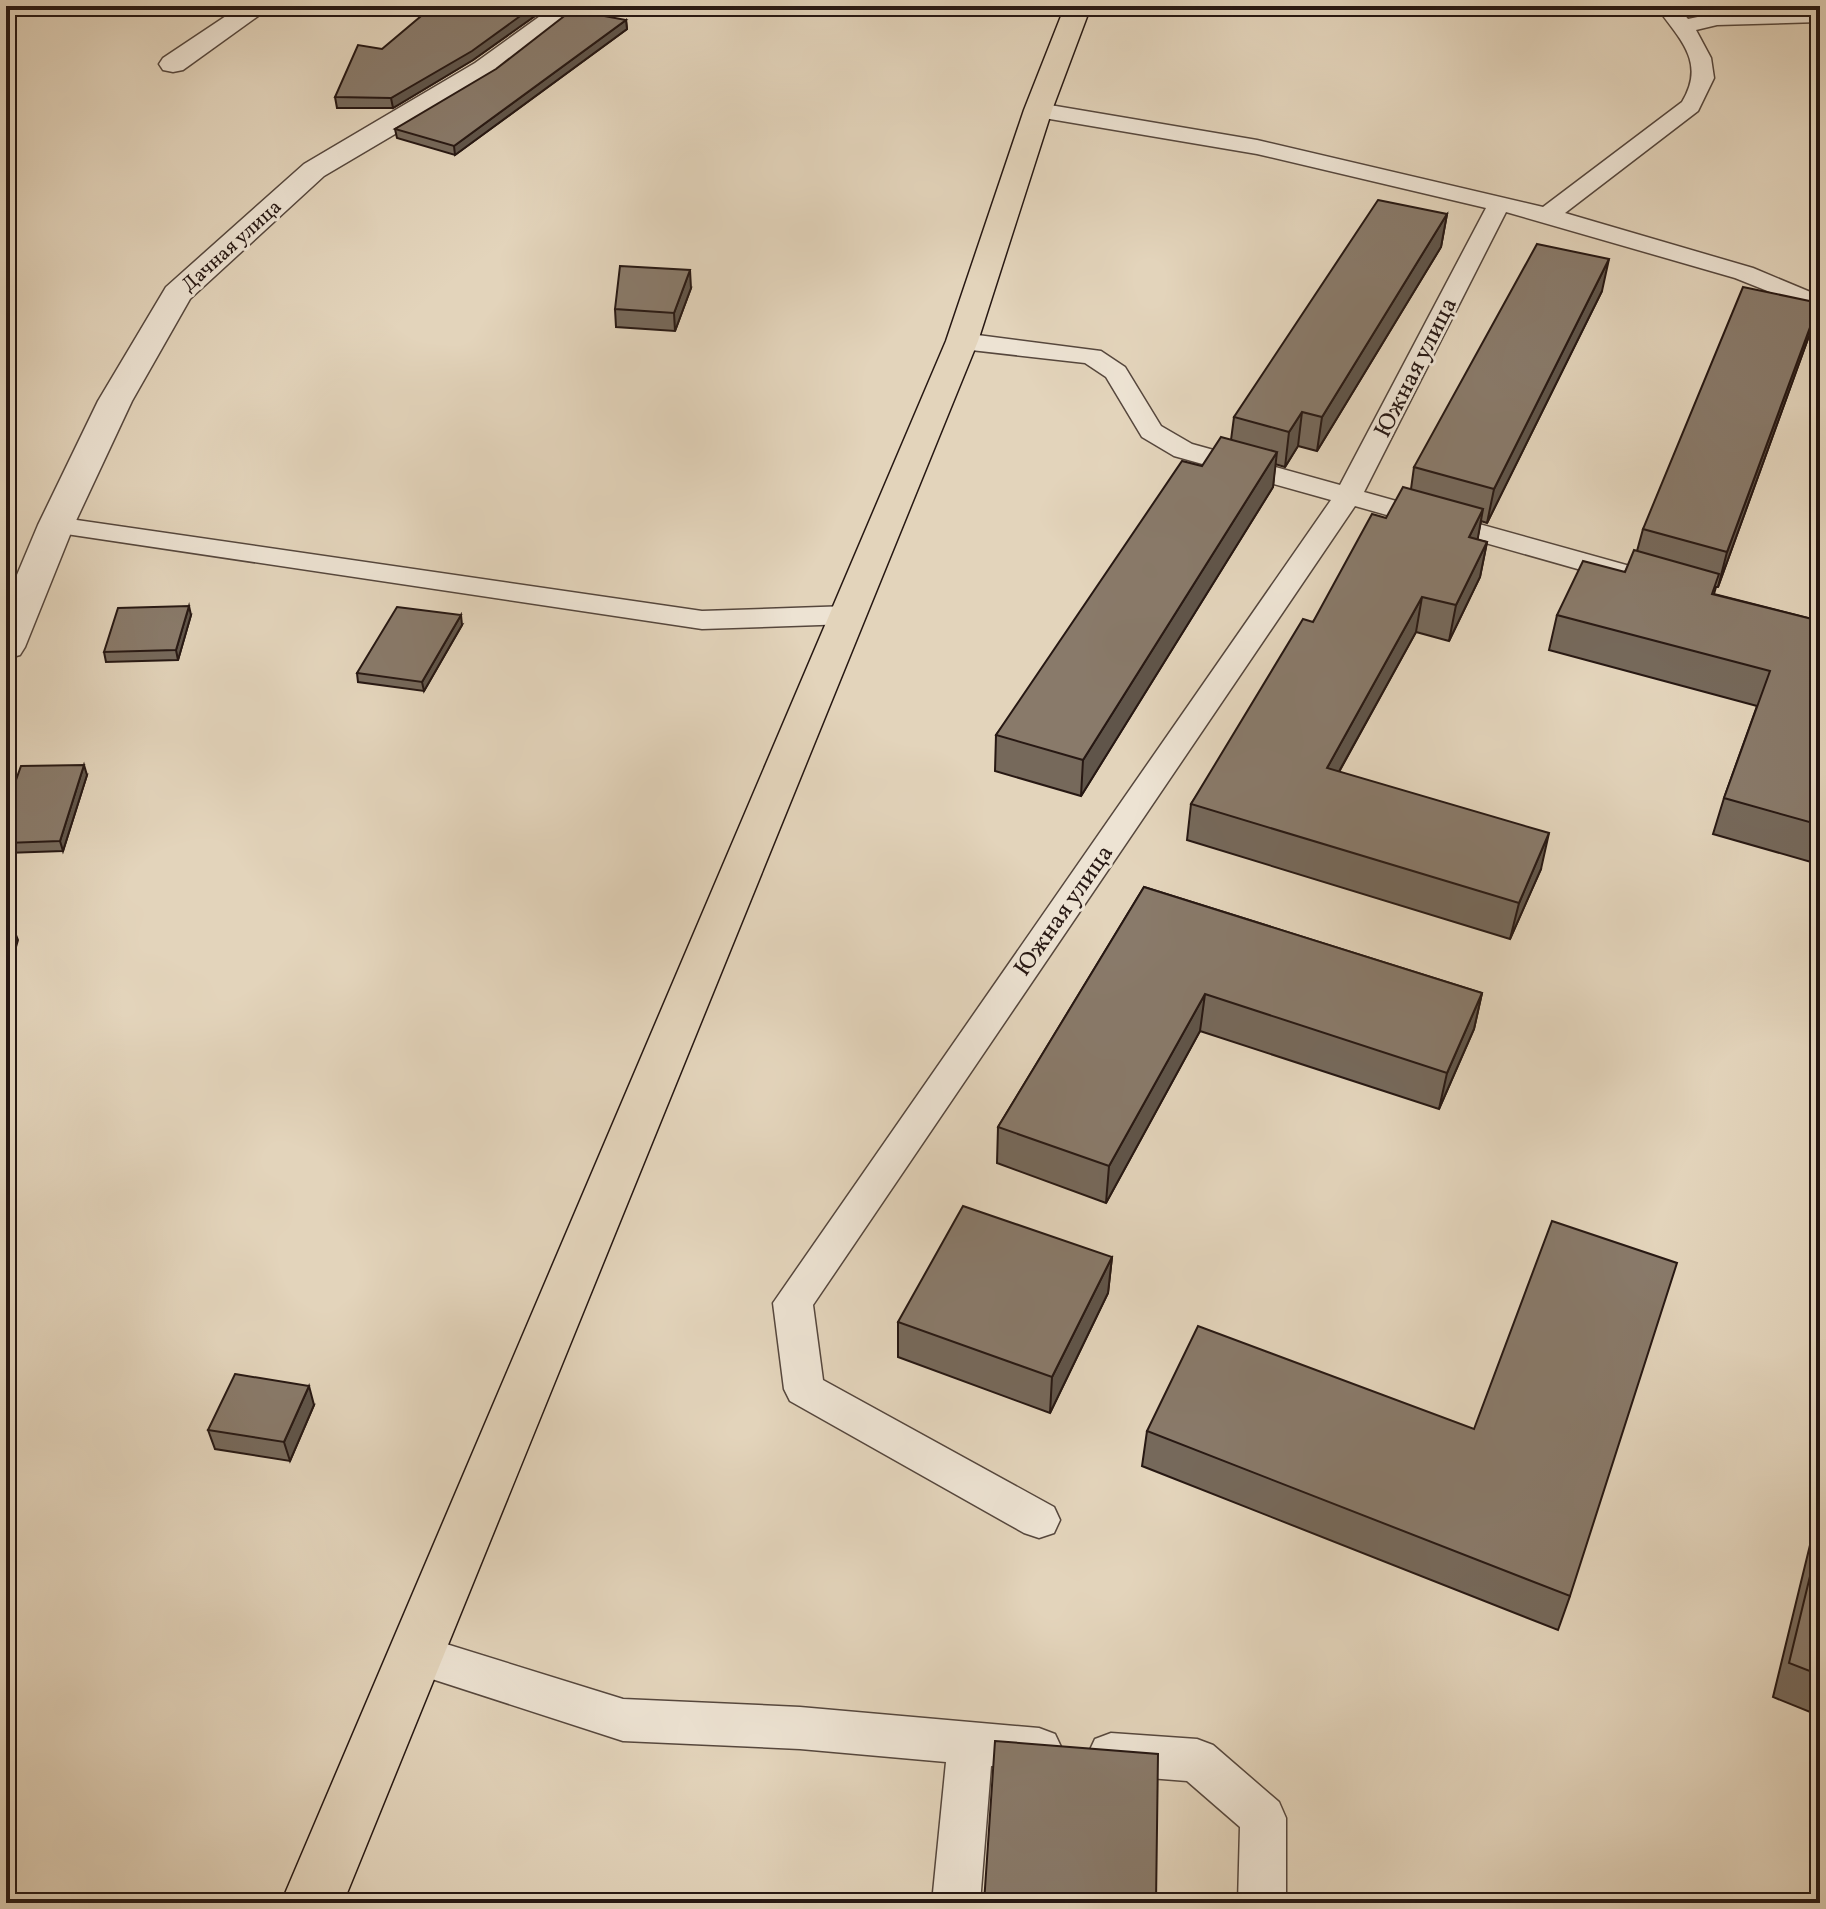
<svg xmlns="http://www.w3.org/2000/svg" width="1826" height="1909" font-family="Vollkorn,serif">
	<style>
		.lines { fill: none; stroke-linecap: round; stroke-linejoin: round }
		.lane-casing { stroke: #56473d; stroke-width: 3 }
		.street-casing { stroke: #56473d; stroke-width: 3 }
		.primary-casing { stroke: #271813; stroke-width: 3 }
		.lane { fill: #ede3d3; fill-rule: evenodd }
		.street { fill: #ede3d3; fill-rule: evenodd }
		.primary { fill: #e3d4bb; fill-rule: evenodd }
		.wall { fill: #76695b; stroke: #271813; stroke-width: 2 }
		.shaded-wall { fill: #60554a; stroke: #271813; stroke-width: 2 }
		.building { fill: #897a6a; stroke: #271813; stroke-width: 2 }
		.labels { text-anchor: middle; stroke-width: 6; stroke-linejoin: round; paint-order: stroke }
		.far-street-label { font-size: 20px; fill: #271813; stroke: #ede3d3 }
		.street-label { font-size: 24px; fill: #271813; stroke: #ede3d3 }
	</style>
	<rect width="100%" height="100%" fill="#e3d4bb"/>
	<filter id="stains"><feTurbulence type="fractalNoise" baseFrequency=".0025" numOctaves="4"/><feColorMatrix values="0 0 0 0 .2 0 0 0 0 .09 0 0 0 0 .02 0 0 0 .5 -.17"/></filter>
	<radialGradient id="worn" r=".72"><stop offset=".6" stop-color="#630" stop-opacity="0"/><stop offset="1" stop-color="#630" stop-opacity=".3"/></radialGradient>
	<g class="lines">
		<defs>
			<g id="lane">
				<path d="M1313 6H1350C1342 15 1321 15 1313 6Z"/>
				<path d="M1656 6H1677L1688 19 1717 13 1820 10V22L1717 25 1696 30 1711 58 1714 78 1698 111 1565 213 1753 268 1820 296V312L1735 278 1506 212 1364 492 1637 568 1641 574 1637 580 1627 583 1355 506 813 1305 823 1380 1054 1507 1060 1520 1054 1533 1039 1538 1024 1533 790 1401 784 1389 773 1303 1331 500 1174 456 1142 437 1106 377 1085 363 962 349 953 346 949 341 953 336 962 333 1101 351 1125 367 1161 426 1192 444 1340 485 1486 208 1257 154 1038 117 1027 110 1038 103 1257 140 1543 207 1682 102C1707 61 1678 38 1656 6Z"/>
				<polygon points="56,517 702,611 849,606 859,609 864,615 859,621 849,624 702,629 46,531 42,525 46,519"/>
				<polygon points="414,1634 623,1699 800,1707 1039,1728 1055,1734 1062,1749 1055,1764 1039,1770 991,1766 980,1903 932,1903 946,1762 800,1749 623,1741 398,1668 392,1654 398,1640"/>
				<polygon points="1111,1733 1197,1739 1213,1745 1279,1802 1286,1818 1286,1903 1238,1903 1240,1827 1187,1781 1111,1775 1095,1769 1088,1754 1095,1739"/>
			</g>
			<g id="street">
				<polygon points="6,6 24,6 15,16 6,18"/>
				<polygon points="241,6 272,6 183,70 173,72 163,70 159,64 163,58"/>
				<polygon points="554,6 584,6 495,75 324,176 190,299 132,401 74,525 25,647 20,655 6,659 6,601 38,525 98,401 166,287 304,164 475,63"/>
			</g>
			<polygon id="primary" points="1065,6 1091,6 1052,110 978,341 343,1903 281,1903 946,341 1024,110"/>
		</defs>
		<use href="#lane" class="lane-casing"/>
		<use href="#street" class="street-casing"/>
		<use href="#primary" class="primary-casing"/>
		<use href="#lane" class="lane"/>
		<use href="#street" class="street"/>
		<use href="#primary" class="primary"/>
	</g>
	<g class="wall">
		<polygon points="433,6 549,6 473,60 393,108 337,108 335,97"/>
		<polygon points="626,20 627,29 455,155 397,138 395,129"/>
		<polygon points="1447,214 1441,247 1317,451 1298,446 1285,467 1275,464 1273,487 1081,796 995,771 996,735 1202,466 1231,440 1234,417"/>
		<polygon points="691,288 675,331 616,327 615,309"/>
		<polygon points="1602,291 1487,523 1481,521 1477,540 1487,542 1480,577 1449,641 1416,632 1339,772 1541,869 1510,939 1187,840 1191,804 1313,622 1386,518 1411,489 1414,467"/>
		<polygon points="1819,303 1809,336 1718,587 1716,587 1714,594 1820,621 1820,857 1818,864 1713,834 1724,798 1757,706 1549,650 1557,615 1625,572 1637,551 1643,529"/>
		<polygon points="191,615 178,660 106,662 104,652"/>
		<polygon points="462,625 424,691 358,682 357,673"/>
		<polygon points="87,775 63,851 6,853 6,808"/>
		<polygon points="1144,887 1482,993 1474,1029 1439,1109 1200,1031 1106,1203 997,1163 998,1127"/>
		<polygon points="1112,1257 1108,1293 1050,1413 898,1357 898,1322"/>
		<polygon points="314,1405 290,1461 215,1449 208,1430"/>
		<polygon points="1474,1429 1570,1596 1558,1630 1142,1466 1147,1431"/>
		<polygon points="1820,1504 1820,1716 1773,1697"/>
	</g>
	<g class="shaded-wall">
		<polygon points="534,6 549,6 473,60 393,108 391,98"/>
		<polygon points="626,20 627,29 455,155 454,146"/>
		<polygon points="1447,214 1441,247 1317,451 1322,417"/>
		<polygon points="1609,259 1602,291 1487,523 1494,489"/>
		<polygon points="690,270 691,288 675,331 674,313"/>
		<polygon points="1819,303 1809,336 1718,587 1727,552"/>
		<polygon points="1302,412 1298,446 1285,467 1289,432"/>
		<polygon points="1277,452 1273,487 1081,796 1083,760"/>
		<polygon points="1483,509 1477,543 1469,537"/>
		<polygon points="1487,542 1480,577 1449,641 1456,605"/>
		<polygon points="1422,597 1416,632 1321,804 1327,768"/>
		<polygon points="189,606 191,615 178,660 176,650"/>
		<polygon points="461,615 462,625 424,691 422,682"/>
		<polygon points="84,765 87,775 63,851 60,841"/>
		<polygon points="1549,833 1541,869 1510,939 1519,903"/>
		<polygon points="14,930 18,940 6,981 6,959"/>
		<polygon points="1482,993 1474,1029 1439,1109 1447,1073"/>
		<polygon points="1205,994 1200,1031 1106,1203 1109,1166"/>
		<polygon points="1112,1257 1108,1293 1050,1413 1052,1377"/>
		<polygon points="309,1386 314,1405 290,1461 284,1442"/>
	</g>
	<g class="building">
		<polygon points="433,6 534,6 472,51 391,98 335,97 358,45 382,49"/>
		<polygon points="572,10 626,20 454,146 395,129 496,69"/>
		<polygon points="1378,200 1447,214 1322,417 1302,412 1289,432 1234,417"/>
		<polygon points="1537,244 1609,259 1494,489 1414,467"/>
		<polygon points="620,266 690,270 674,313 615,309"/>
		<polygon points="1743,287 1819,303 1727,552 1643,529"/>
		<polygon points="1221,437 1277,452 1083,760 996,735 1182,461 1202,466"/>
		<polygon points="1403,487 1483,509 1469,537 1487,542 1456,605 1422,597 1327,768 1549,833 1519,903 1191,804 1303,619 1313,622 1372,514 1386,518"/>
		<polygon points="1634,550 1719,574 1712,594 1820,621 1820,825 1724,798 1770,671 1557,615 1583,561 1625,572"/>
		<polygon points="189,606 176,650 104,652 118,608"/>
		<polygon points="397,607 461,615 422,682 357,673"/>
		<polygon points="84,765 60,841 6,843 6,808 21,766"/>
		<polygon points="1144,887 1482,993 1447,1073 1205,994 1109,1166 998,1127"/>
		<polygon points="14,930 6,959 6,931"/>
		<polygon points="963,1206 1112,1257 1052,1377 898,1322"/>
		<polygon points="1552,1221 1677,1263 1570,1596 1147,1431 1198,1326 1474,1429"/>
		<polygon points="235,1374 309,1386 284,1442 208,1430"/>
		<polygon points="1820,1535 1820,1675 1789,1663"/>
		<polygon points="995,1741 1158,1754 1156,1903 984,1903"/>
	</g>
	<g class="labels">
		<g class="far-street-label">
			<text transform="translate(231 245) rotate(-42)" y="7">Дачная улица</text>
		</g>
		<g class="street-label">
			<text transform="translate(1415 367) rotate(-63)" y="8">Южная улица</text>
			<text transform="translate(1063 910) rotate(-55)" y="8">Южная улица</text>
		</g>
	</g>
	<rect width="1826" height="1909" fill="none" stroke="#e3d4bb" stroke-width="32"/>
	<rect x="8" y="8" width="1810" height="1893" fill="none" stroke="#271813" stroke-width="4"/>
	<rect x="16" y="16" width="1794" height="1877" fill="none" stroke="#271813" stroke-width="2"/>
	<rect width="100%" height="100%" filter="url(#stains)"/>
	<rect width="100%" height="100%" fill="url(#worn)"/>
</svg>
